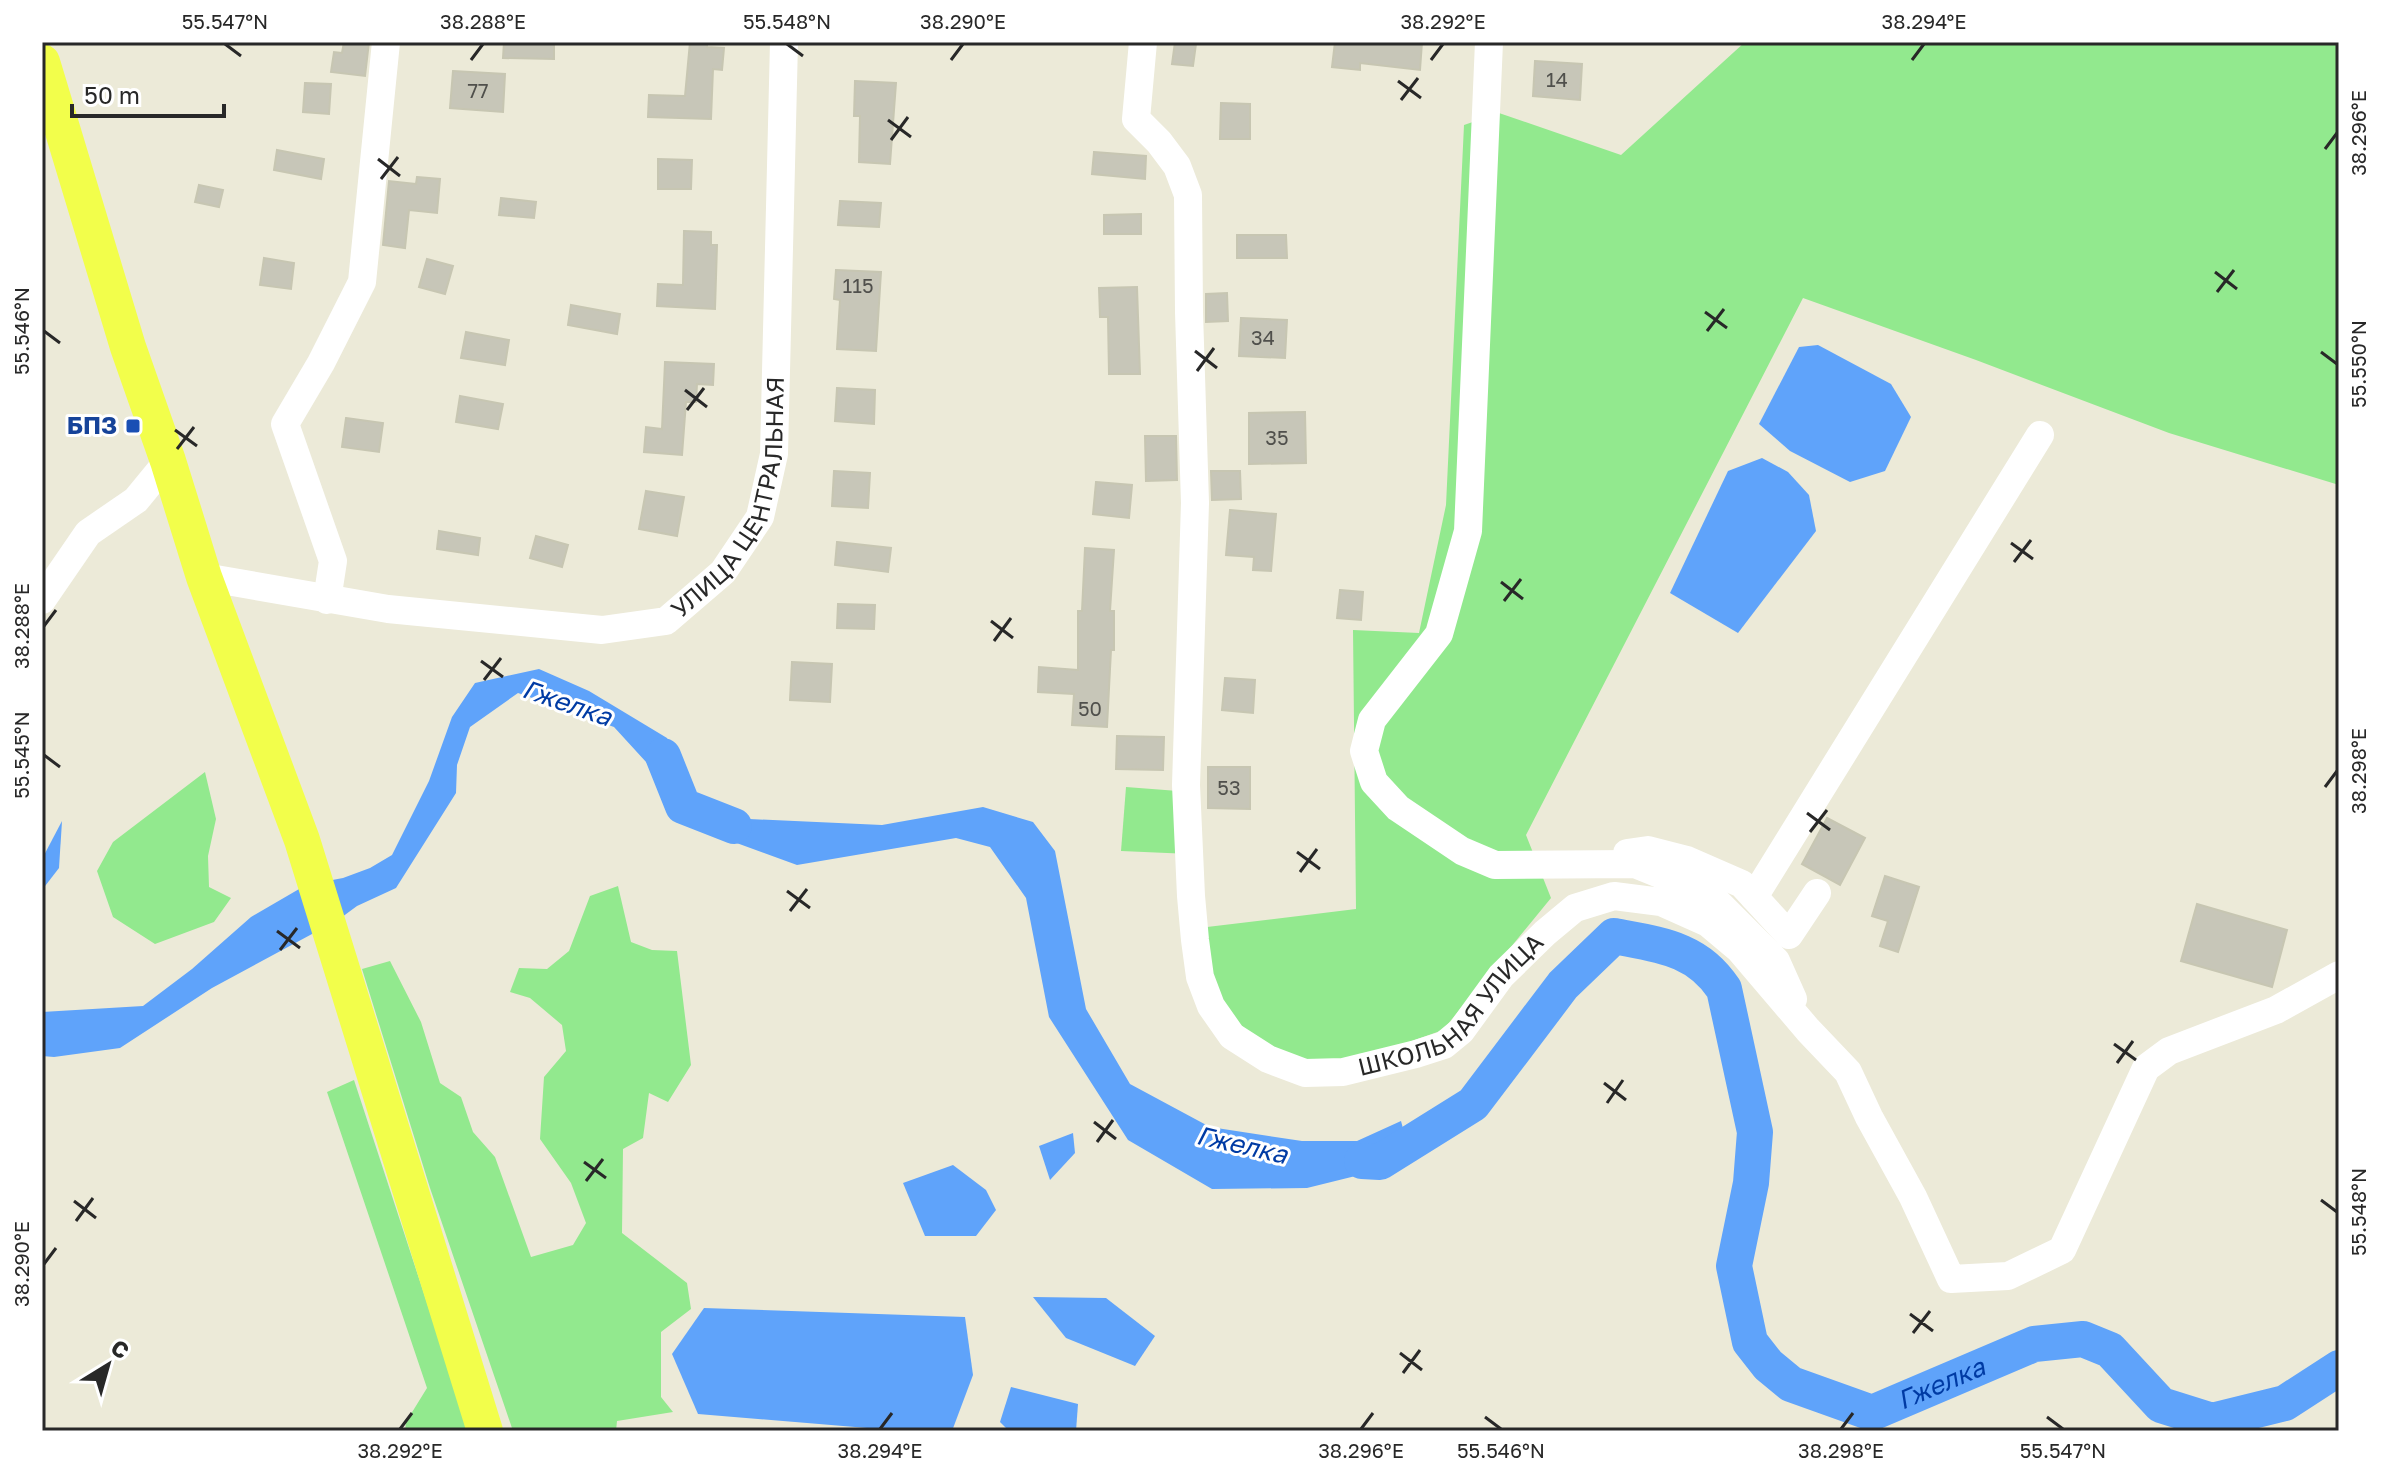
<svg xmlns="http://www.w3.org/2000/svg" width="2381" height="1473" font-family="'Golos Text',sans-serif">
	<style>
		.green { fill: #92e98e }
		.water { fill: #5fa3fa }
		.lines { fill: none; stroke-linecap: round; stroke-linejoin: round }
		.river { stroke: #5fa3fa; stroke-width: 36 }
		.building { fill: #c7c6b8; stroke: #c7c6b2; stroke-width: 2 }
		.minor { stroke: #fff; stroke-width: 28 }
		.major { stroke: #f2fe4b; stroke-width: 36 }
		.ticks { fill: none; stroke: #282828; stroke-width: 3 }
		.transit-dot { fill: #1a4fb4; stroke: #fff; stroke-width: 3 }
		.labels { text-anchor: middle; stroke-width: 6; stroke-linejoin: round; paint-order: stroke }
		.number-label { font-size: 20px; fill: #50504c }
		.transit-label { font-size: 24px; font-weight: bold; fill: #164399; stroke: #fff; text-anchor: end }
		.street-label { font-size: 24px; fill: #282828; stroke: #fff }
		.water-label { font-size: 26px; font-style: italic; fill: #003ba4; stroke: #fff }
		.neatline { fill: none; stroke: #282828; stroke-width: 3 }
		.ticks-label { font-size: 20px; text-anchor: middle; fill: #282828 }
	</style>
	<rect width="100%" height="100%" fill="#ecead8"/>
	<g class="green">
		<polygon points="1745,42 2339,42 2339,485 2169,433 1976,360 1803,298 1526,835 1551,898 1443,1030 1344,1065 1280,1063 1215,1000 1207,927 1356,909 1353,630 1419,633 1446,505 1464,125 1499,113 1621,155"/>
		<polygon points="205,772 216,819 208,856 209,887 231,898 214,922 155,944 113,917 97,871 113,842"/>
		<polygon points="1126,787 1191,792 1190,854 1121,851"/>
		<polygon points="618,886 631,942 652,950 677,951 691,1065 668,1102 649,1093 643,1138 623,1149 622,1233 687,1283 691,1309 661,1332 661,1397 673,1412 617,1421 616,1431 513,1431 430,1188 362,969 390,961 421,1022 440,1083 461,1097 473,1132 495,1157 531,1257 573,1245 586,1223 571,1183 540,1139 544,1077 566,1051 562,1025 530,998 510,992 519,968 547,969 569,951 590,896"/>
		<polygon points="354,1080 469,1431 405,1431 406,1422 427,1388 327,1092"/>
	</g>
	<g class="water">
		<polygon points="1818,345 1891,384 1911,417 1885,471 1850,482 1790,451 1759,424 1799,347"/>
		<polygon points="1762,458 1788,472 1809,495 1816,531 1738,633 1670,593 1728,471"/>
		<polygon points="539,669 589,691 667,738 679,792 749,819 882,825 983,807 1033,822 1055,851 1086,1009 1130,1084 1210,1127 1302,1141 1357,1141 1401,1121 1412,1162 1307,1188 1212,1189 1128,1140 1049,1017 1026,898 990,847 956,838 797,865 712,834 614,727 518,693 470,727 457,765 456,793 396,888 357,906 338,920 212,988 120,1048 54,1057 42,1056 42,1012 143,1006 192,969 251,917 306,885 343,878 370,868 392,855 429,781 452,717 475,683"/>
		<polygon points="62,821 59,868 42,890 42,859"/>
		<polygon points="1073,1133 1075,1153 1050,1180 1039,1146"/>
		<polygon points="953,1165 986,1190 996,1210 976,1236 925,1236 903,1183"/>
		<polygon points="1033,1297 1106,1298 1155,1336 1135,1366 1066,1338"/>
		<polygon points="704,1308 965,1317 973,1375 952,1431 903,1431 698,1414 672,1354"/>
		<polygon points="1011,1387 1078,1404 1076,1431 1009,1431 1000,1422"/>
	</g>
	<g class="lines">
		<g class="river">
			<polyline points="663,756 683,806 734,826"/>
			<path id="s1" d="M1362 1161 1380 1162 1473 1104 1563 985 1614 936C1660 945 1697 948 1724 989L1755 1132 1751 1183 1734 1266 1750 1342 1768 1365 1791 1384 1872 1413 2034 1344 2083 1339 2110 1350 2161 1405 2212 1421 2285 1403 2339 1368"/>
		</g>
	</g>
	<g class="building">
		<polygon points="344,42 369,42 365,76 331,72 334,52 342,53"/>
		<polygon points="504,42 554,42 554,59 503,58"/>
		<polygon points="690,42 707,42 707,47 724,48 722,70 713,69 711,119 648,117 649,95 685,96"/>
		<polygon points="1175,42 1196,44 1193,66 1172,64"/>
		<polygon points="1335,42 1422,42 1420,70 1360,63 1360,70 1332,67"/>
		<polygon points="1535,61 1582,64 1580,100 1533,96"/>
		<polygon points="453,71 505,74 503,112 450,108"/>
		<polygon points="855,81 896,83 890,164 859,162 860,116 854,116"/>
		<polygon points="305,83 331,84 329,114 303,112"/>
		<polygon points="1221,103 1250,104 1250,139 1220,139"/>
		<polygon points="277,150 324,159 321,179 274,170"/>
		<polygon points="1094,152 1146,156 1145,179 1092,174"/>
		<polygon points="658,159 692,160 691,189 658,189"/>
		<polygon points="417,177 440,179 437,213 409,210 405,248 383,245 389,181 416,184"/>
		<polygon points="199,185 223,190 219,207 195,202"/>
		<polygon points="501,198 536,202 534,218 499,215"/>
		<polygon points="840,201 881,203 879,227 838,225"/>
		<polygon points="1141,214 1141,234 1104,234 1104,215"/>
		<polygon points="684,231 711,232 711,245 717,245 715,309 657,306 658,284 683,285"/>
		<polygon points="1237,235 1286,235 1287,258 1237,258"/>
		<polygon points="264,258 294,263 291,289 260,285"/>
		<polygon points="427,259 453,266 445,294 419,287"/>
		<polygon points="836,270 881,272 876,351 837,349 840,300 834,299"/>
		<polygon points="1137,287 1140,374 1109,374 1108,317 1100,317 1099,288"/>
		<polygon points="1227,293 1228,321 1206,322 1206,294"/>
		<polygon points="571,305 620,314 617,334 568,325"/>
		<polygon points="1241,318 1287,320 1285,358 1239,356"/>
		<polygon points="466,332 509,340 505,365 461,358"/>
		<polygon points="665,362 714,364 713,385 697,384 696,402 686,402 682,455 644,452 646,427 662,429"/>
		<polygon points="837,388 875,390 874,424 835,421"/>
		<polygon points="460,396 503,404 498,429 456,422"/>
		<polygon points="1305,412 1306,463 1249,464 1249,413"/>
		<polygon points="346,418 383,423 379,452 342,447"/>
		<polygon points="1145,436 1176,436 1177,480 1146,481"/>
		<polygon points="834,471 870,473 868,508 832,506"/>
		<polygon points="1211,471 1240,471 1241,499 1212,500"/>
		<polygon points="1096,482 1132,485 1129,518 1093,514"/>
		<polygon points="646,491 684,497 677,536 639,529"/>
		<polygon points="1230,510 1276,514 1271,571 1253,570 1254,557 1226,555"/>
		<polygon points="439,531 480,538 478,555 437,549"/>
		<polygon points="536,536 568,545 562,567 530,558"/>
		<polygon points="837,542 891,548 888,572 835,565"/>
		<polygon points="1085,548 1114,550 1110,611 1114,611 1114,650 1111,650 1107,727 1072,725 1074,694 1038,692 1039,667 1078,670 1078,611 1082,611"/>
		<polygon points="1340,590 1363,592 1361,620 1337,618"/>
		<polygon points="838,604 875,605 874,629 837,628"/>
		<polygon points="792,662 832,664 830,702 790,700"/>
		<polygon points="1225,678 1255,680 1253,713 1222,710"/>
		<polygon points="1117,736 1164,737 1163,770 1116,769"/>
		<polygon points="1208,767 1250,767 1250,809 1208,808"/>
		<polygon points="1827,818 1865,838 1840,885 1802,864"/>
		<polygon points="1885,876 1919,887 1898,952 1880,946 1888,921 1872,916"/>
		<polygon points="2197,904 2287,930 2272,987 2181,961"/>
	</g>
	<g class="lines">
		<g class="minor">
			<path id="s2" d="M1143 42 1136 119 1159 142 1177 166 1188 195 1189 312 1195 503 1186 785 1191 896 1195 940 1200 977 1211 1006 1232 1036 1268 1059 1305 1073 1343 1072 1416 1054 1444 1045 1461 1031 1501 976 1545 933 1575 908 1614 896 1661 902 1708 923 1739 949 1808 1030 1848 1072 1869 1117 1913 1197 1951 1279 2008 1276 2062 1250 2146 1068 2169 1051 2276 1010 2339 975"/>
			<polyline points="1489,42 1468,531 1439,634 1372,720 1364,751 1374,782 1398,808 1462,851 1495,865 1635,864 1709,894 1776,961 1793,999"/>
			<path id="s3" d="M204 577 388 609 602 630 666 621 723 572 760 517 774 454 784 42"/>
			<polyline points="42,600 88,533 136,500 168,461"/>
			<polyline points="327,600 333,561 285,424 321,363 362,282 386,42"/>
			<polyline points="1627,853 1648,850 1687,860 1742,884 1789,935 1817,893"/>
			<polyline points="1754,897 2040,435"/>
		</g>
		<polyline class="major" points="42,62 128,347 168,461 204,577 302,840 485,1431"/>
	</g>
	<path class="ticks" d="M225 44 241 56M787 44 803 56M471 60 483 44M951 60 963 44M1431 60 1443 44M1912 60 1924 44M1398 81 1421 98M1401 100 1418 78M888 120 911 137M891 140 908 117M2325 149 2337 133M378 159 400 176M381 179 398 157M2215 272 2237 289M2217 292 2234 270M1705 312 1727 328M44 331 60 343M1707 331 1724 309M1195 351 1217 368M2321 352 2337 364M1197 371 1214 348M685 390 707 407M687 410 704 388M175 430 197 446M177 449 194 427M2011 543 2033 559M2014 562 2031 540M1501 582 1523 599M1504 601 1521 579M991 621 1013 638M44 626 56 610M994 641 1011 618M481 661 503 677M484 680 501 658M44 755 60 767M2325 787 2337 771M1807 813 1830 830M1810 832 1827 810M1297 852 1320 869M1300 872 1317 849M787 891 810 908M790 911 807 889M277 931 300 948M280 950 297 928M2114 1044 2136 1060M2117 1063 2133 1041M1604 1083 1626 1100M1607 1103 1623 1080M1094 1122 1116 1139M1097 1142 1113 1120M584 1162 606 1178M586 1181 603 1159M2321 1200 2337 1212M74 1201 96 1218M76 1221 93 1198M44 1264 56 1248M1910 1314 1933 1331M1913 1333 1930 1311M1400 1353 1422 1370M1403 1373 1420 1350M1485 1417 1501 1429M2047 1417 2063 1429M400 1429 412 1413M880 1429 892 1413M1361 1429 1373 1413M1841 1429 1853 1413"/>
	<rect class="transit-dot" x="125" y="418" width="16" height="16" rx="4"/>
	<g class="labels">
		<g class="number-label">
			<text x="1557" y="87">14</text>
			<text x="478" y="98">77</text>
			<text x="858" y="293">115</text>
			<text x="1263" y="345">34</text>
			<text x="1277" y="445">35</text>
			<text x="1090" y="716">50</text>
			<text x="1229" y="795">53</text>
		</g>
		<g class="transit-label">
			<text x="117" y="434">БПЗ</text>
		</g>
		<g class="street-label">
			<text dy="8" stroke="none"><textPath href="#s3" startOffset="614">УЛИЦА ЦЕНТРАЛЬНАЯ</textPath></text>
			<text dy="8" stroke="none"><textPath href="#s2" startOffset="1274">ШКОЛЬНАЯ УЛИЦА</textPath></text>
		</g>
		<g class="water-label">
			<text transform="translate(567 703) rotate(19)" y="9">Гжелка</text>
			<text transform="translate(1242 1145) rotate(13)" y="9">Гжелка</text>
			<text dy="9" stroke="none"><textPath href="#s1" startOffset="1054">Гжелка</textPath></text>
		</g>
	</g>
	<rect width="2381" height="1473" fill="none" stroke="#ffffff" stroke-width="88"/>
	<g transform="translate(108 1365) rotate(37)" stroke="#ffffff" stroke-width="6" paint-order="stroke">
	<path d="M0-6L14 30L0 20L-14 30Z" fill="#282828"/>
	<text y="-12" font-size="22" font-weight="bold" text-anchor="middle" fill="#282828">С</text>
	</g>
	<path d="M72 104v12h152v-12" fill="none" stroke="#282828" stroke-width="4"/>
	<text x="84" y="104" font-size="24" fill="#282828" stroke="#ffffff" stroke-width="6" paint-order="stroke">50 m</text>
	<rect x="44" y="44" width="2293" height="1385" class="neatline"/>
	<g class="ticks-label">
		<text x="225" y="29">55.547°N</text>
		<text x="483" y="29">38.288°E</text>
		<text x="787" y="29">55.548°N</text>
		<text x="963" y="29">38.290°E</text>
		<text x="1443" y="29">38.292°E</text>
		<text x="1924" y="29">38.294°E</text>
		<text transform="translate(2359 133) rotate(-90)" y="7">38.296°E</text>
		<text transform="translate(22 331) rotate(-90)" y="7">55.546°N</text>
		<text transform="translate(2359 364) rotate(-90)" y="7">55.550°N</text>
		<text transform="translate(22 626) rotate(-90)" y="7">38.288°E</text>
		<text transform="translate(22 755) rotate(-90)" y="7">55.545°N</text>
		<text transform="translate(2359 771) rotate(-90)" y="7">38.298°E</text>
		<text transform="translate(2359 1212) rotate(-90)" y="7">55.548°N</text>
		<text transform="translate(22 1264) rotate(-90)" y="7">38.290°E</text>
		<text x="400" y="1458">38.292°E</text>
		<text x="880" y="1458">38.294°E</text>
		<text x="1361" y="1458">38.296°E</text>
		<text x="1501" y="1458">55.546°N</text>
		<text x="1841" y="1458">38.298°E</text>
		<text x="2063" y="1458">55.547°N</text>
	</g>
</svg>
